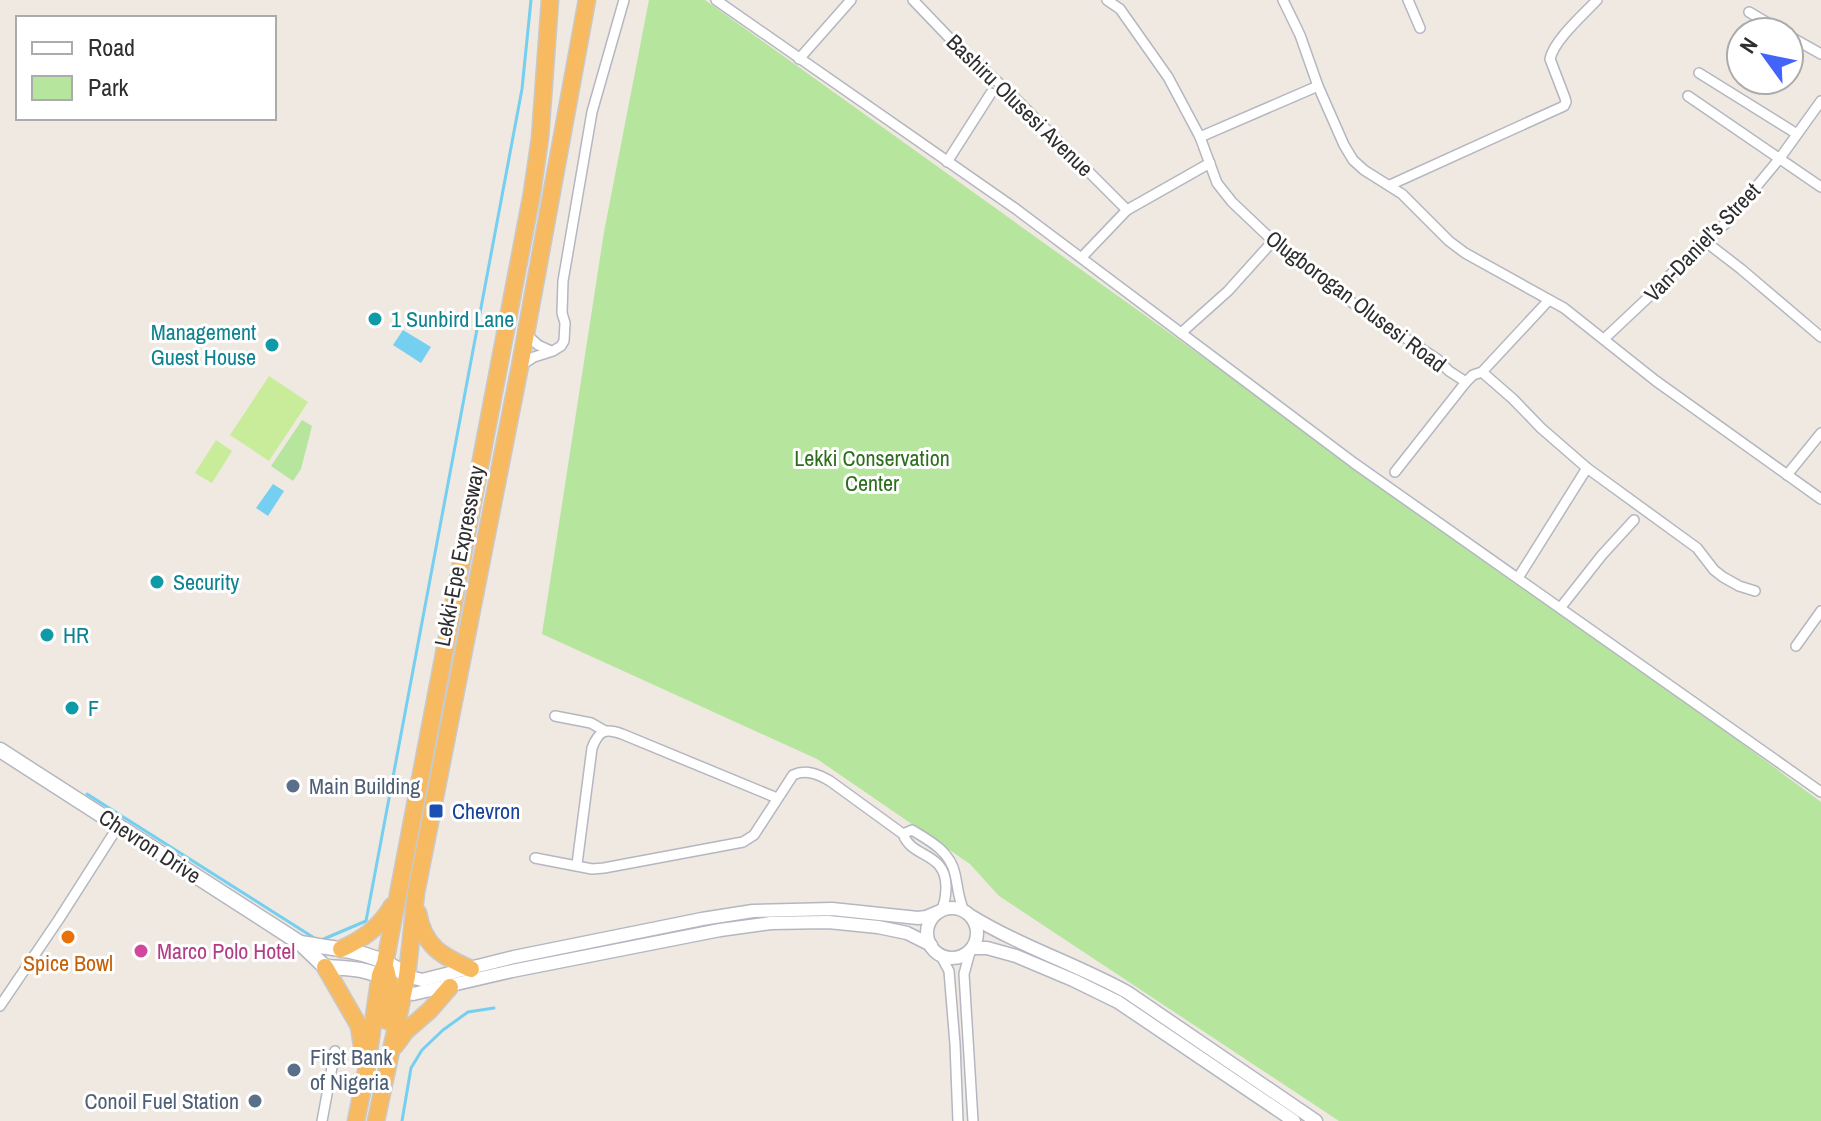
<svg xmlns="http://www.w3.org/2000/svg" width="1821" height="1121" font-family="'Archivo Narrow',sans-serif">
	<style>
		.green { fill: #b6e59e }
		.pitch { fill: #c9ec9a }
		.water { fill: #75cff0 }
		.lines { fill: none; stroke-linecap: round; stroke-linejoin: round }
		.stream { stroke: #75cff0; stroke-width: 3 }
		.minor-casing { stroke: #b4b7c1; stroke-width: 12 }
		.tertiary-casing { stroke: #b4b7c1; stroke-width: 15 }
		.secondary-casing { stroke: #b4b7c1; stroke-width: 17 }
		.trunk-casing { stroke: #c9c9c9; stroke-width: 19 }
		.minor { stroke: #fff; stroke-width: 9 }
		.tertiary { stroke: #fff; stroke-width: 12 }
		.secondary { stroke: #fff; stroke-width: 14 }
		.trunk { stroke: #f8ba60; stroke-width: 16 }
		.culture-dot { fill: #0f9aa8; stroke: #fff; stroke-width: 3 }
		.service-dot { fill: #5c6f8a; stroke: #fff; stroke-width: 3 }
		.transit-dot { fill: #1a4fb4; stroke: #fff; stroke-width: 3 }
		.food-dot { fill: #e8710a; stroke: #fff; stroke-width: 3 }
		.hotel-dot { fill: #d1479c; stroke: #fff; stroke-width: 3 }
		.labels { text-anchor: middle; stroke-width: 6; stroke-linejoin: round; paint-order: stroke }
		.street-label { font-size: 22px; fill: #2e2e2e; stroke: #fff }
		.culture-label { font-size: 22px; fill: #0d838f; stroke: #fff; text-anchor: start }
		.park-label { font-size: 22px; fill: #2c6e1b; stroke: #fff }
		.service-label { font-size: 22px; fill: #4e5e75; stroke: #fff; text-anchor: start }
		.transit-label { font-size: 22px; fill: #164399; stroke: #fff; text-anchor: start }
		.hotel-label { font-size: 22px; fill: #b23c85; stroke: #fff; text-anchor: start }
		.food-label { font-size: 22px; fill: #c56008; stroke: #fff }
	</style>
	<rect width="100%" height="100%" fill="#efe9e1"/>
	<g class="green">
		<polygon points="649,0 705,0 1736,739 1821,802 1821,1121 1339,1121 999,896 970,864 817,759 542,634 604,232"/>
		<polygon points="302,420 312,426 301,469 293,481 271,466"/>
	</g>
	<g class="pitch">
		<polygon points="269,376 308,402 269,461 230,435"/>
		<polygon points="216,440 232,451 212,483 195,473"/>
	</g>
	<g class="water">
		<polygon points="403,330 431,347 421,363 393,345"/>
		<polygon points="273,484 284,491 268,516 256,508"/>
	</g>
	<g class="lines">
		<g class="stream">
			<polyline points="87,794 319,941 366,921 522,89 531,0"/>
			<polyline points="402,1121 411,1068 422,1050 443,1030 468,1012 494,1008"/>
		</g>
		<defs>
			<g id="minor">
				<polyline points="716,0 1016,209 1354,463 1821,792"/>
				<polyline points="913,0 959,48 984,69 1017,100 1127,210"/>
				<polyline points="1107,0 1120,9 1168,77 1200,137 1217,183 1232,202 1273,241 1354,304 1437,359 1449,371 1466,382 1473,375 1482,372 1549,300"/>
				<polyline points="1283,0 1300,35 1318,86 1344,145 1353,160 1364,170 1402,194 1449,241 1465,253 1564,308 1656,381 1821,499"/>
				<polyline points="1408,0 1420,28"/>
				<polyline points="1749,12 1783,32"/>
				<polyline points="1789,36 1821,54"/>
				<polyline points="799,59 851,0"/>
				<polyline points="1699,73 1797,134"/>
				<polyline points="1688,96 1821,187"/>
				<polyline points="1200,137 1318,86"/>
				<polyline points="947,162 991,93"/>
				<path d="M1390 185 1564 106 1566 102 1565 98 1550 59C1554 40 1583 15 1597 0"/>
				<polyline points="1706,242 1741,269 1821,337"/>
				<polyline points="1082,257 1127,210 1210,163"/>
				<polyline points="1181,333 1228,291 1273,241"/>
				<polyline points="526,334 538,345 551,351"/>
				<polyline points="1604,339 1655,291 1676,269 1727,222 1780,158 1821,101"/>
				<polyline points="520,366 534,357 553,351 561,346 564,341 565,323 562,313 563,281 592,112 624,0"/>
				<polyline points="1482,372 1513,399 1541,428 1587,468"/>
				<polyline points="1395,472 1466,382"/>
				<polyline points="1787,475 1821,433"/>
				<polyline points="1518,578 1587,468 1697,548 1714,570 1723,577 1739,586 1755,591"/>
				<polyline points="1561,607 1602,555 1634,520"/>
				<polyline points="1796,646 1821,611"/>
				<polyline points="555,716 591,723 605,731"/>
				<path d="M903 834 912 830C930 841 950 851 955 874 958 887 958 898 964 911"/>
				<path d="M535 858 592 869 604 868 743 842 754 835 793 775C806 769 818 774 830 781L903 834C912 859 945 851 946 886 946 896 945 903 941 911"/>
				<path d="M577 864 592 748C599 730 605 728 622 734L777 798"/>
				<polyline points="970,952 964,974 973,1121"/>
				<polyline points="941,956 949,971 955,1044 958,1121"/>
				<polyline points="0,1006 59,919 119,825"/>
				<polyline points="322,1121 335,1051"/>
			</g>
			<g id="tertiary">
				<circle cx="952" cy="933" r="25"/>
				<path d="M971 916C1020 946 1076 964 1127 992L1316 1121"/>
				<polyline points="973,948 987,948 1016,956 1073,980 1118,1002 1294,1121"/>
				<polyline points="407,976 422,980 514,957 702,919 753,911 832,909 918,918 926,917 938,912"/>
				<polyline points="403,990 413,994 512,971 720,930 771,923 828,922 878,927 907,933 931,945"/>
			</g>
			<g id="secondary">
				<path d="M0 750 300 943 325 967C348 968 369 968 389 981"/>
				<path d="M300 943C337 949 377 951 407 976"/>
			</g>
			<g id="trunk">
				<path d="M418 913C424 947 442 956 471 969"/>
				<path d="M341 949C363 939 380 927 392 906"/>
				<polyline points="325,967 359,1026 363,1052"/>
				<polyline points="386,969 389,982 387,1021"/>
				<polyline points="395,1046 406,1031 430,1010 450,987"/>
				<polyline points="356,1121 366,1072 380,975 385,963 532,193 540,138 550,0"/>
				<polyline points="376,1121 407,976 416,893 520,366 587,0"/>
			</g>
		</defs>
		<use href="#minor" class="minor-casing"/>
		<use href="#tertiary" class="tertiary-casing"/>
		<use href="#secondary" class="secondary-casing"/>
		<use href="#trunk" class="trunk-casing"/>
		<use href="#minor" class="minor"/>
		<use href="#tertiary" class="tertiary"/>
		<use href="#secondary" class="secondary"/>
		<use href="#trunk" class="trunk"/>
	</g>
	<g class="culture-dot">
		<circle cx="375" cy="319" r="8"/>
		<circle cx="272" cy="345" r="8"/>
		<circle cx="157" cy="582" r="8"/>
		<circle cx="47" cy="635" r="8"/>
		<circle cx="72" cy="708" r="8"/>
	</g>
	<g class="service-dot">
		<circle cx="293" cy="786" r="8"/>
		<circle cx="294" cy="1070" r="8"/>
		<circle cx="255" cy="1101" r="8"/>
	</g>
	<rect class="transit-dot" x="428" y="803" width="16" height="16" rx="4"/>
	<circle class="food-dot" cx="68" cy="937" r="8"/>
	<circle class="hotel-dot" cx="141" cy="951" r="8"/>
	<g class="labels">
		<g class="street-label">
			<text transform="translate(1020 105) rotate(44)" y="8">Bashiru Olusesi Avenue</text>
			<text transform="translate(1702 242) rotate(-46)" y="8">Van-Daniel’s Street</text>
			<text transform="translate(1356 301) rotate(37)" y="8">Olugborogan Olusesi Road</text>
			<text transform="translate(459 556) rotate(-79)" y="8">Lekki-Epe Expressway</text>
			<text transform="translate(150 846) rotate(33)" y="8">Chevron Drive</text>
		</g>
		<g class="culture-label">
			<text x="391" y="327">1 Sunbird Lane</text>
			<text x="256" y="340" text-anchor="end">Management<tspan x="256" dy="25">Guest House</tspan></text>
			<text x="173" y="590">Security</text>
			<text x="63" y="643">HR</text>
			<text x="88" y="716">F</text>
		</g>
		<g class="park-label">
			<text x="872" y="466">Lekki Conservation<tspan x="872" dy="25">Center</tspan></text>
		</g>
		<g class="service-label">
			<text x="309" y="794">Main Building</text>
			<text x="310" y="1065">First Bank<tspan x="310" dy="25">of Nigeria</tspan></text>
			<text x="239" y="1109" text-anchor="end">Conoil Fuel Station</text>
		</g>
		<g class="transit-label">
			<text x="452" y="819">Chevron</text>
		</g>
		<g class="hotel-label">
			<text x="157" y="959">Marco Polo Hotel</text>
		</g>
		<g class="food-label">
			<text x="68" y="971">Spice Bowl</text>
		</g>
	</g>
	<rect x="16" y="16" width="260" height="104" fill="#ffffff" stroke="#ababab" stroke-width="2"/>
	<rect x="32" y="42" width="40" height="12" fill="#ffffff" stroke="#ababab" stroke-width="2"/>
	<text x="88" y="56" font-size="24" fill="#2e2e2e">Road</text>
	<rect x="32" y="76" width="40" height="24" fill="#b6e59e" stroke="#ababab" stroke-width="2"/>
	<text x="88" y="96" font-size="24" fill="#2e2e2e">Park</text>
	<g transform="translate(1765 56) rotate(303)"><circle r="38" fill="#ffffff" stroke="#ababab" stroke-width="2"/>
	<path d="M0-6L14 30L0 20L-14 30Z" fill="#4264fb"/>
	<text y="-12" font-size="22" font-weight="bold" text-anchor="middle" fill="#2e2e2e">N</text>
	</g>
</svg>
